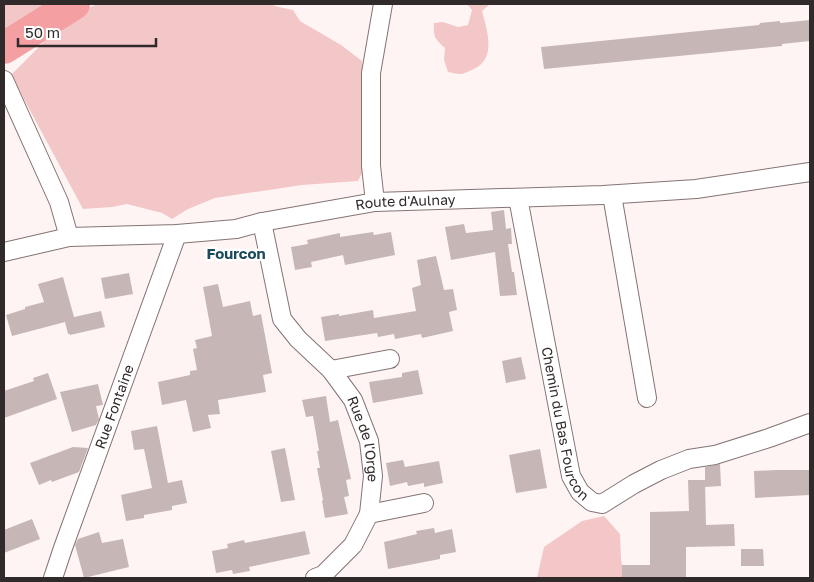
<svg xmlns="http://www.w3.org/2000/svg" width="814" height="582" font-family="'Golos Text',sans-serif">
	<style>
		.green { fill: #f3c7c8 }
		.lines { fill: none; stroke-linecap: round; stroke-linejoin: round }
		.river { stroke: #f4a0a3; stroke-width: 32 }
		.building { fill: #c7b6b6 }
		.minor-casing { stroke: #847474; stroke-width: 20 }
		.minor { stroke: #fff; stroke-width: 18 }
		.labels { text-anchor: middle; stroke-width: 4.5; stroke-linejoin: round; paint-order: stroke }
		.street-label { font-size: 14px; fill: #312a2a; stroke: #fff }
		.neighbourhood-label { font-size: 15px; font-weight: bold; fill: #1a4a5c; stroke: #fff }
	</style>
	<rect width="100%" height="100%" fill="#fff4f4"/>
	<g class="green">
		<polygon points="4,4 61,4 4,45"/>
		<polygon points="97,4 269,4 279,7 293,10 300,21 341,45 362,61 367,164 358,181 302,185 215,198 188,209 172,219 162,213 127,204 112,207 83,209 11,75 68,18"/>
		<path d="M467 4H490L482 11C487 31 497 58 474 69 461 75 462 75 448 72L444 60 445 48C435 39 433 37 434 23L443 22 458 27 468 25 472 10Z"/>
		<polygon points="604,516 620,534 621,559 624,578 537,578 544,547 582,521"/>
	</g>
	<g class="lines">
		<polyline class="river" points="4,48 74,4"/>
	</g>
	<g class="building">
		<polygon points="810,20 810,41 782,44 782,46 544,69 541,47 759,25 760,23 780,21 780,23"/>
		<polygon points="504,210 506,229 511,228 512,244 508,244 512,272 514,272 517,295 500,296 495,252 451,260 445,227 464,224 466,233 493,230 491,212"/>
		<polygon points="373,232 374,235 391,232 395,255 345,265 343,255 311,262 312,267 295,270 291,247 308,244 307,240 340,233 340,237"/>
		<polygon points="436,256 444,290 453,289 457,310 449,312 453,331 422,338 421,334 395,339 394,334 378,337 377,333 325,341 321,317 339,314 339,316 373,310 374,318 416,311 412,288 421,285 417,260"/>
		<polygon points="129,273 133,294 105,299 101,278"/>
		<polygon points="63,277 74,317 101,311 105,327 70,335 70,334 68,334 65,322 12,336 6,315 25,309 25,307 44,302 38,284"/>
		<polygon points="218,284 223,307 250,301 253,316 261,314 272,373 263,375 266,392 218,400 220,414 208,415 211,428 193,432 186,400 162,405 158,382 190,375 190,371 197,370 193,349 197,348 195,340 212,336 203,287"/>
		<polygon points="521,357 526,379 506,383 502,361"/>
		<polygon points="418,370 423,394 373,403 369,382 402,377 402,373"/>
		<polygon points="48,373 57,399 4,418 4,391 34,381 33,378"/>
		<polygon points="98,384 103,405 96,406 99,419 96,425 72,432 60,392"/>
		<polygon points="326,396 330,422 338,420 351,479 346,480 349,496 344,497 348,514 325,518 322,501 323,500 317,468 320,468 317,451 319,451 313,416 306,417 302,400"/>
		<polygon points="157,426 168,483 182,480 187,503 172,506 172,510 144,515 144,518 126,521 121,495 152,488 144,449 134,450 131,431"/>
		<polygon points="73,447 88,448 79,472 52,482 51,480 39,485 30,463"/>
		<polygon points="285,448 295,500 281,502 271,451"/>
		<polygon points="540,449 547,488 516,493 509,455"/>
		<polygon points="403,460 405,467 439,461 443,483 424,487 424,483 408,486 407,482 390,486 386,463"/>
		<polygon points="720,464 721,486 705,487 705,467"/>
		<polygon points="776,470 810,470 810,495 755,498 754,471"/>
		<polygon points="688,480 705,480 706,525 734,524 735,546 686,547 686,578 622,578 622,565 650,565 650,512 689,511"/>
		<polygon points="32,519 40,539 4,553 4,530"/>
		<polygon points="434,528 435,533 452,529 456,552 440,555 440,559 388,569 384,542 417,534 416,531"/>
		<polygon points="305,531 310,554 249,567 250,571 233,574 232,570 216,573 212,551 228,548 227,544 244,540 245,543"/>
		<polygon points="99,532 102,543 123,539 129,567 84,578 75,545 78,539"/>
		<polygon points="741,549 763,549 764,566 741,566"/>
	</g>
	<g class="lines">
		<defs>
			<g id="minor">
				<polyline points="4,80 59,202 69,237"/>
				<polyline points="612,195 647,398"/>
				<path id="s1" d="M518 198 571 476 580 492 592 502 602 504 634 484 661 470 689 459 715 455 769 438 810 423"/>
				<polyline points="375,202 371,166 371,73 383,4"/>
				<path id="s2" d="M262 222 282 319 298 339 331 370 353 400 369 441 373 476 369 514 353 545 323 575 315 578"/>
				<path id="s3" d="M4 252 69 237 177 234 236 229 262 222 375 202 603 195 696 189 810 172"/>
				<polyline points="331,370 390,359"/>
				<polyline points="369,514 424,503"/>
				<path id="s4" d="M53 578 63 548 177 234"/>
			</g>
		</defs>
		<use href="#minor" class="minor-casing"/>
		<use href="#minor" class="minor"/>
	</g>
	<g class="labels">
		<g class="street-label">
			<text dy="5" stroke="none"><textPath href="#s3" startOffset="406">Route d'Aulnay</textPath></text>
			<text dy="5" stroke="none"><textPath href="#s4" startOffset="182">Rue Fontaine</textPath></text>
			<text dy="5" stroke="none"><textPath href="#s1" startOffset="231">Chemin du Bas Fourcon</textPath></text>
			<text dy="5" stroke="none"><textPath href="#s2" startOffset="248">Rue de l'Orge</textPath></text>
		</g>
		<g class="neighbourhood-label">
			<text x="236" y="259">Fourcon</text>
		</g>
	</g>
	<rect width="814" height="582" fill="none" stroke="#312a2a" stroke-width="10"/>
	<path d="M18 38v8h138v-8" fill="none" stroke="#312a2a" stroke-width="2.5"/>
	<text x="25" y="38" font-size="15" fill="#312a2a" stroke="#ffffff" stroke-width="4" paint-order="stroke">50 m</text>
</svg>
